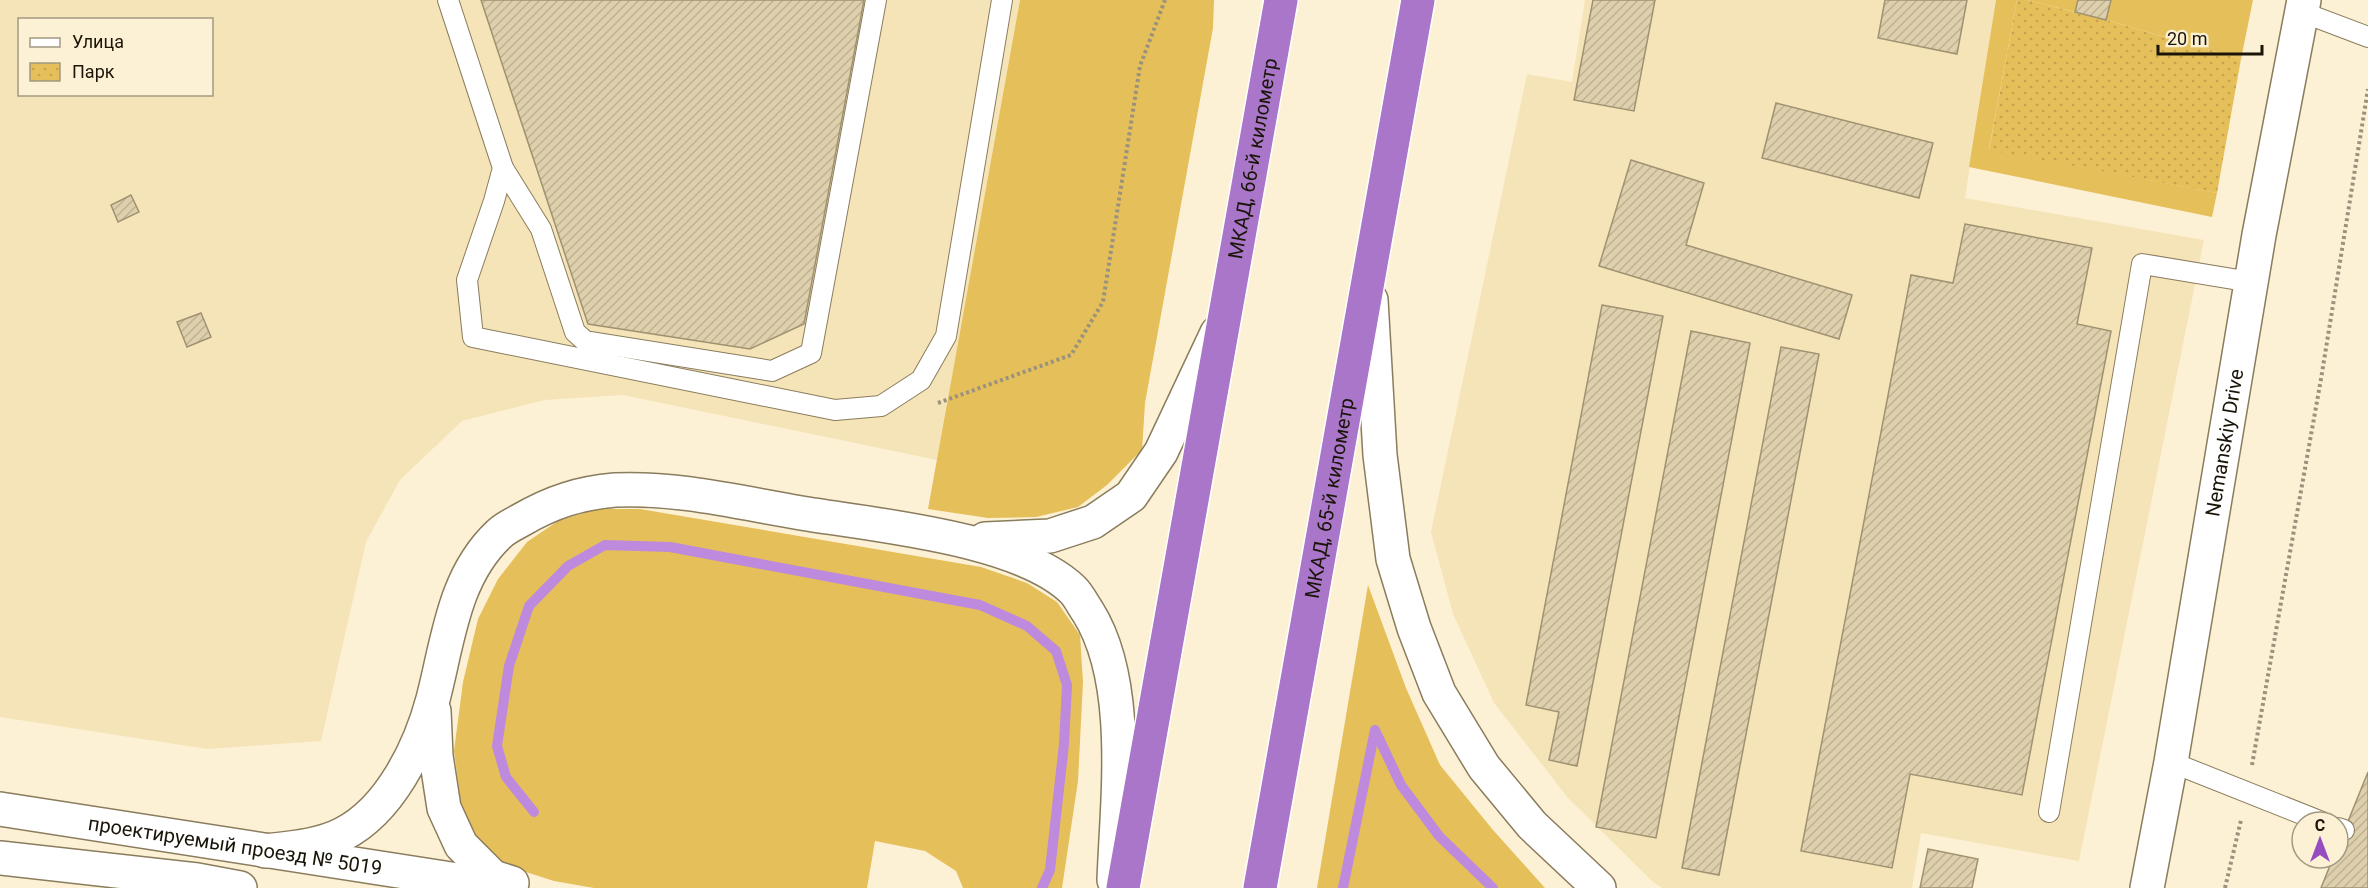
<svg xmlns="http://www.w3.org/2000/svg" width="2368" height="888" font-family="Roboto,sans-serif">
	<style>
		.built { fill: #f6e4b9; fill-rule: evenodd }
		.green { fill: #e5bf5a }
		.park { fill: url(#park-dots) }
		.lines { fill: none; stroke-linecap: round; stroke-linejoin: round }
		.stream { stroke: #bd8add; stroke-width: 10 }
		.building { fill: url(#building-hatch); stroke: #a09271; stroke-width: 1.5 }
		.lane-casing { stroke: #8a7c5c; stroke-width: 22 }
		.secondary-casing { stroke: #8a7c5c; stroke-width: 36 }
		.highway-casing { stroke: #fff; stroke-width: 36 }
		.path { stroke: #9b927d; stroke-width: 4; stroke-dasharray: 3 3; stroke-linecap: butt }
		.lane { stroke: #fff; stroke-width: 20 }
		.secondary { stroke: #fff; stroke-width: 33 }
		.highway { stroke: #a976c9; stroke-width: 33 }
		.labels { text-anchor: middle; stroke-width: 6; stroke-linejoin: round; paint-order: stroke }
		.street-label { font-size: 20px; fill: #1a1508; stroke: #fdf1d5 }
	</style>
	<defs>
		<pattern id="park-dots" width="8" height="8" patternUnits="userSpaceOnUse" patternTransform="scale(1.5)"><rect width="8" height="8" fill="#e5bf5a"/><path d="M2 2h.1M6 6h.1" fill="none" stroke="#c4a34d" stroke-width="1.8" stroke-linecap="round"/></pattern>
		<pattern id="building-hatch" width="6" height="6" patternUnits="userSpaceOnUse" patternTransform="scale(1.5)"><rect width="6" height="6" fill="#ded0ad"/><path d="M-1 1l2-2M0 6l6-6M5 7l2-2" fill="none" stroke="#beb293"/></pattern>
	</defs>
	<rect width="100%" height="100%" fill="#fdf1d5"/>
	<g class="built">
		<path d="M0 0H1020L937 460 623 395 545 400 462 421 400 480 366 542 321 741 207 749 0 717ZM20 20H212V94H20Z"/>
		<polygon points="1585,0 1996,0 1965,198 2204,240 2079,861 1921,833 1912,888 1662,888 1652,881 1568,798 1494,703 1453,614 1431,532 1527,74 1572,82"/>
	</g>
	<g class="green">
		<polygon points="1020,0 1214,0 1213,28 1145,403 1142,450 1107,485 1078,507 1036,517 988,518 928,509"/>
		<polygon points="1996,0 2017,0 1989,149 2217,193 2212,217 1969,167"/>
		<polygon points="2027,0 2078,0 2075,12"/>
		<polygon points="2111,0 2253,0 2241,59 2106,20"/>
		<polygon points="597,509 640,509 981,567 1027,583 1057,602 1080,635 1083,682 1078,781 1062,888 963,888 956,871 925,851 875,841 867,888 594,888 554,881 504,865 476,838 461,803 454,751 463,682 478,619 498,579 527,542 558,521"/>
		<polygon points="1368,585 1406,688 1440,765 1493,830 1545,888 1317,888"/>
	</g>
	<polygon class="park" points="2017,0 2027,0 2106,20 2241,59 2217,193 1989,150"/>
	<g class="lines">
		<g class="stream">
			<polyline points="534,812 506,777 497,746 509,666 529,606 568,566 605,545 670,547 980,605 1027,626 1056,651 1067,685 1064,744 1050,870 1042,888"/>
			<polyline points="1343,888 1375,730 1401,785 1439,836 1493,888"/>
		</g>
	</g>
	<g class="building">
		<polygon points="481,0 864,0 804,324 750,349 588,324"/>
		<polygon points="1593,0 1655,0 1634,111 1574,100"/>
		<polygon points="1885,0 1967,0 1957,54 1878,38"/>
		<polygon points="2078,0 2111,0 2106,20 2075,12"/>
		<polygon points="1776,103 1933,143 1919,198 1762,158"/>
		<polygon points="1631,160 1704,183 1686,245 1852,295 1839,339 1599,266"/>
		<polygon points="131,195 139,212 118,222 111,205"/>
		<polygon points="1965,224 2092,248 2077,324 2111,331 2022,795 1910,774 1892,868 1801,851 1911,275 1953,283"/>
		<polygon points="1602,305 1663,316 1577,766 1549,760 1559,712 1526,705"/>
		<polygon points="201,313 211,337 187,347 177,322"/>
		<polygon points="1691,331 1750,343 1656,838 1596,827"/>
		<polygon points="1781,347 1819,354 1719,875 1682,868"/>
		<polygon points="2368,772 2368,888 2321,888 2333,858 2338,858 2338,846"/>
		<polygon points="1928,849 1978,859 1972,888 1920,888"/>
	</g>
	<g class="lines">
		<defs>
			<g id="lane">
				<polyline points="448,0 503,168 494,201 467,280 473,337 835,410 881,406 921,380 946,336 1002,0"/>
				<polyline points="2302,12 2368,37"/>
				<polyline points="503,168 541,229 575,332 585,341 772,371 811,353 876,0"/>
				<polyline points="2171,762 2322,822"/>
				<polyline points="2049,812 2142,264 2251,282"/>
				<polyline points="2338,828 2344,830"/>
			</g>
			<g id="secondary">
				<polyline points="1371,300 1380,455 1393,559 1414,628 1439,693 1484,767 1532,825 1599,888"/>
				<polyline points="985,539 1050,536 1093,522 1131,496 1161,452 1217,333"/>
				<polyline points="434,711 436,756 444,808 461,845 493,877 512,883"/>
				<path id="s1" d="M0 809 508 888"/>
				<path d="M265 851C291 848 320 846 343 834 390 810 420 748 433 699 448 642 453 577 499 534 505 528 514 524 521 520 552 502 580 493 615 490 677 487 741 503 801 513 874 525 1020 538 1073 590 1079 596 1083 605 1088 612 1132 682 1117 799 1114 880"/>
				<polyline points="0,858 197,880 240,888"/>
				<path id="s2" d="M2147 888 2171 762 2259 235 2304 0"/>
			</g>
			<g id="highway">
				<path id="s3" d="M1123 888 1281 0"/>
				<path id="s4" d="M1260 888 1418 0"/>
			</g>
		</defs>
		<use href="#lane" class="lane-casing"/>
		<use href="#secondary" class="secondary-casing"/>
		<use href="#highway" class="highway-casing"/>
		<g class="path">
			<polyline points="938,403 1071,355 1103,302 1140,66 1165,0"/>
			<polyline points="2252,765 2321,379 2368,89"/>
			<polyline points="2225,888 2241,820"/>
		</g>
		<use href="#lane" class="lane"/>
		<use href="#secondary" class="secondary"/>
		<use href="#highway" class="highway"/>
	</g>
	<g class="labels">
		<g class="street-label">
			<text dy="7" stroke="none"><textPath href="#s3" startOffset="741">МКАД, 66-й километр</textPath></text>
			<text dy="7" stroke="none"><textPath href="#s2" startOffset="452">Nemanskiy Drive</textPath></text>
			<text dy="7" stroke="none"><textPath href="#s4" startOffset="396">МКАД, 65-й километр</textPath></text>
			<text dy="7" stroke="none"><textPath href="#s1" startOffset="238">проектируемый проезд № 5019</textPath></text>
		</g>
	</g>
	<rect x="18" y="18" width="195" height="78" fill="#fdf1d5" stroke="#a29983" stroke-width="1.5"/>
	<rect x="30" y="38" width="30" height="9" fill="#ffffff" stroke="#a29983" stroke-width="1.5"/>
	<text x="72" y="48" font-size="18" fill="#1a1508">Улица</text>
	<rect x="30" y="63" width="30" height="18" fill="url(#park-dots)" stroke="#a29983" stroke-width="1.5"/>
	<text x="72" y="78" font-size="18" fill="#1a1508">Парк</text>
	<g transform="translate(2320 840)"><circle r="28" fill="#fdf1d5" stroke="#a29983" stroke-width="1.5"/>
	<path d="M0-4.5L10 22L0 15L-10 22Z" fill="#964dc0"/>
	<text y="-9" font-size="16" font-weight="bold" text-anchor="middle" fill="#1a1508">С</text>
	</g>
	<path d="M2158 45v9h104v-9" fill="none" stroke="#1a1508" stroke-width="3"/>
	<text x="2167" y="45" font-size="18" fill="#1a1508" stroke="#fdf1d5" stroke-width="4.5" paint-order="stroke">20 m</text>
</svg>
